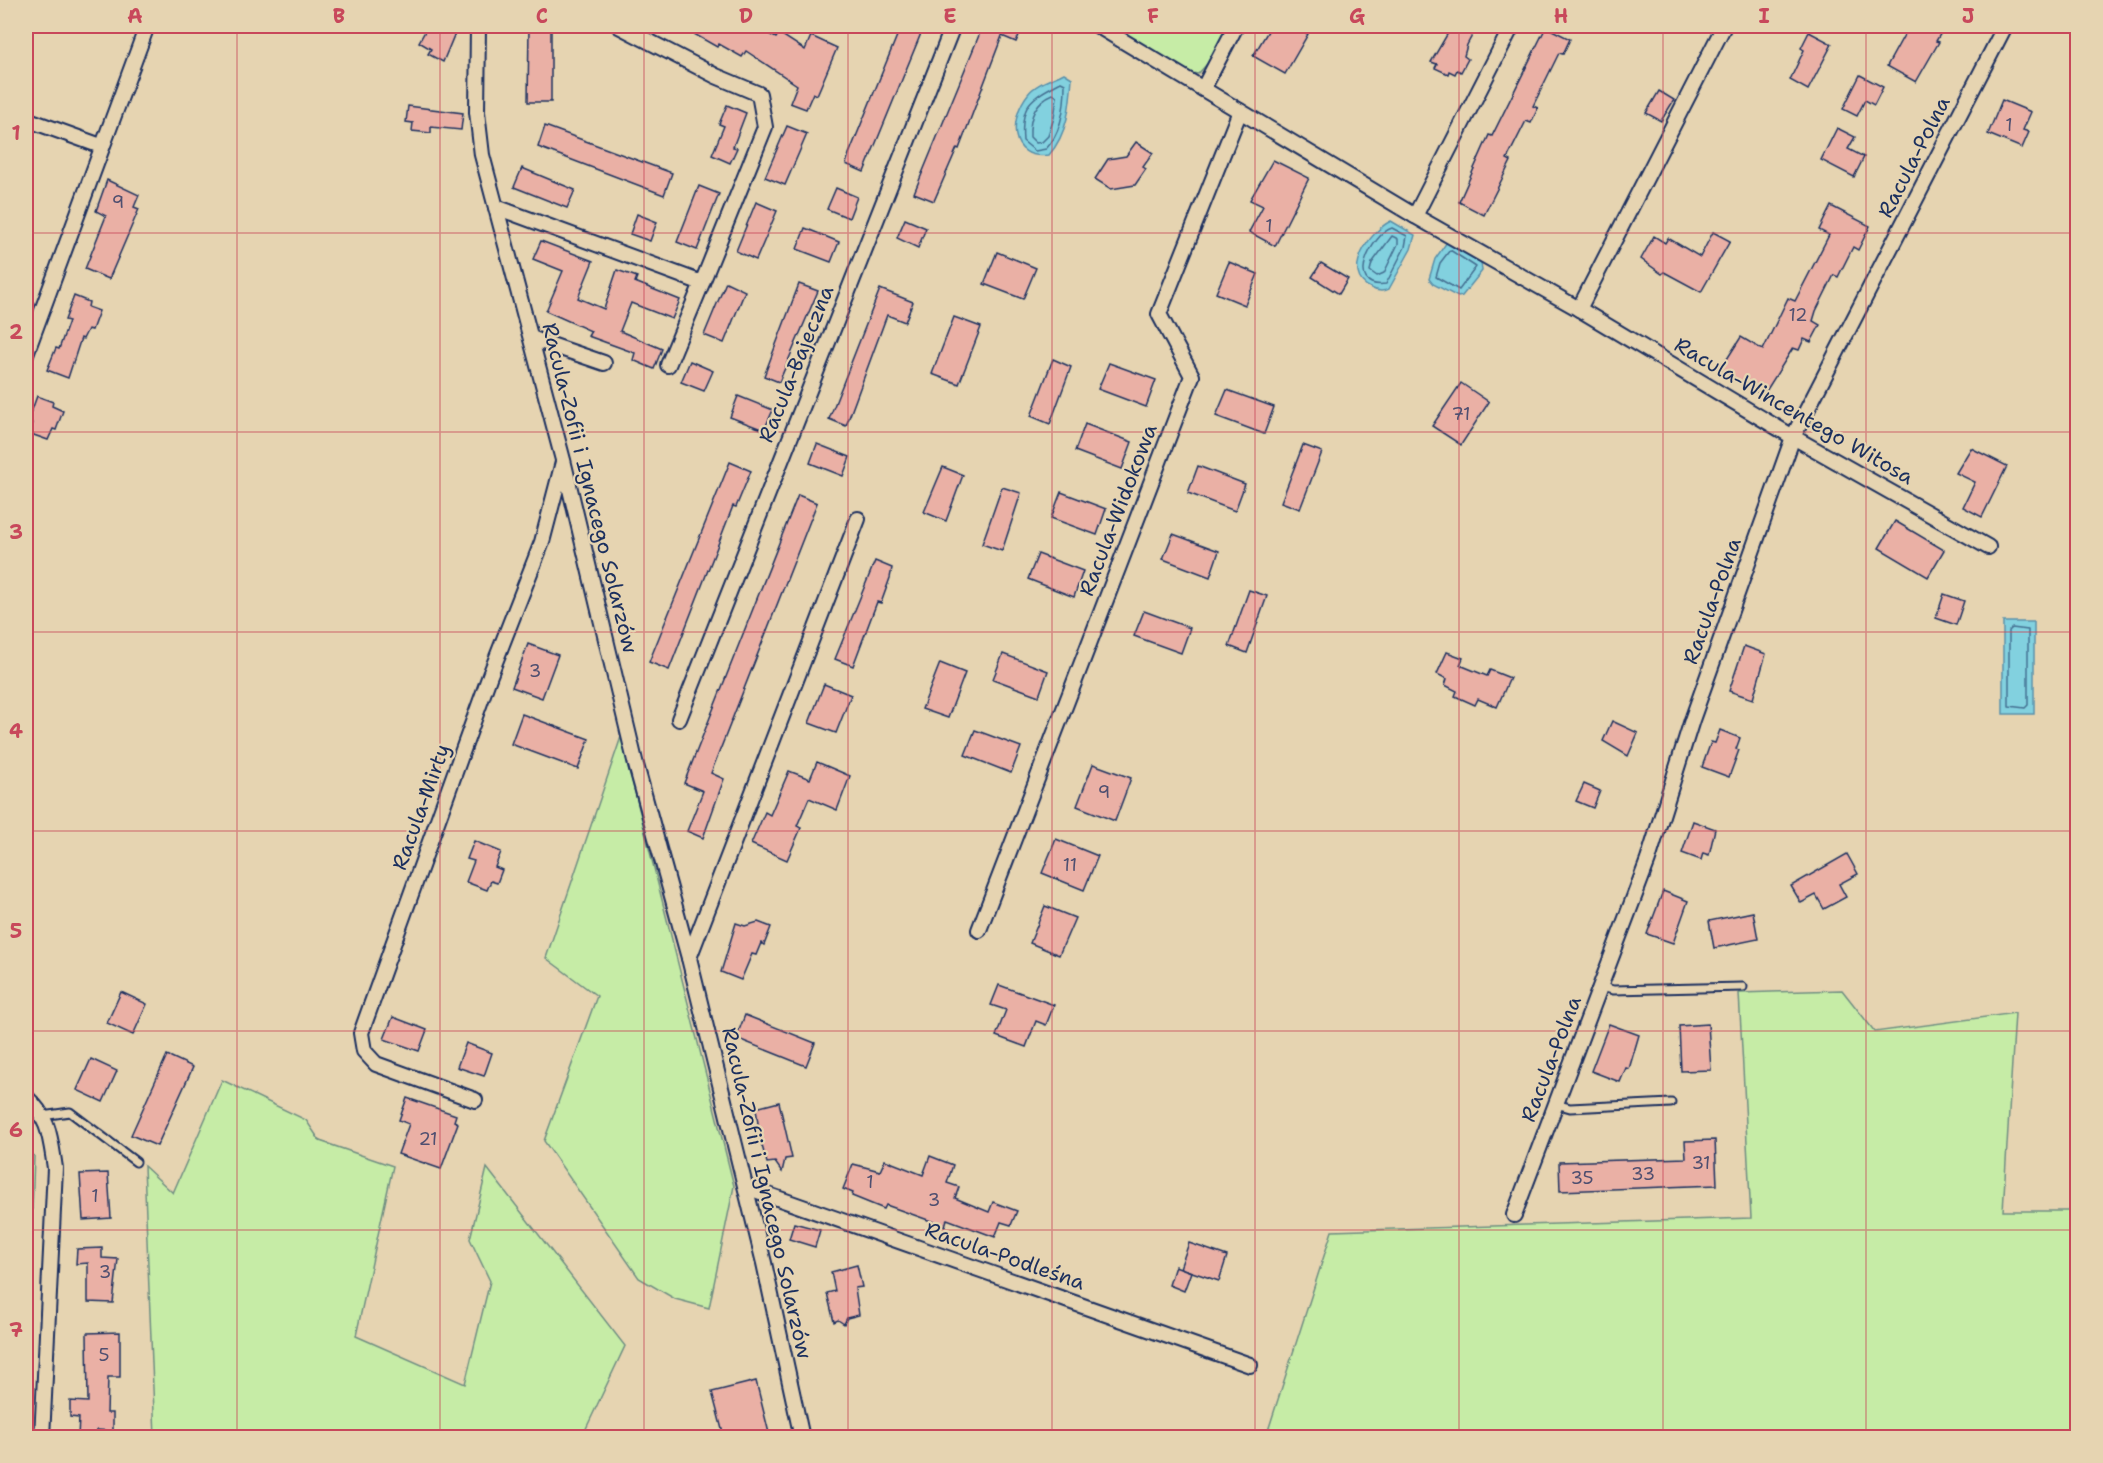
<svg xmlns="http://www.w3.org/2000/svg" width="2103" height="1463" font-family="'Shantell Sans',sans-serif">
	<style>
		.green { fill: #c6eca6; stroke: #708e82; stroke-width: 1.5 }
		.water { fill: #82d1df; stroke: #5990ab; stroke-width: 1.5 }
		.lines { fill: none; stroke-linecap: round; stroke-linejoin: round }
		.shore { stroke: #447092; stroke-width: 1.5 }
		.building { fill: #eab0a5; stroke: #1b2f5e; stroke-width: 1.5 }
		.service-casing { stroke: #1b2f5e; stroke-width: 11 }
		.minor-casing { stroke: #1b2f5e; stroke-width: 18 }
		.service { stroke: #e6d4b1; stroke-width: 7 }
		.minor { stroke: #e6d4b1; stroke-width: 14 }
		.grid { fill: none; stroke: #c8485b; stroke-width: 1.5; stroke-opacity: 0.55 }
		.labels { text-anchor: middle; stroke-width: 4.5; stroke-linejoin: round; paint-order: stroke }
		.number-label { font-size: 18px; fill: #4f4f70 }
		.street-label { font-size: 21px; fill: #1b2f5e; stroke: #e6d4b1 }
		.neatline { fill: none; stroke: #c8485b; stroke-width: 2 }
		.grid-label { font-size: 20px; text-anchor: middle; font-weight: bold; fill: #c8485b }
	</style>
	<rect width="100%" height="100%" fill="#e6d4b1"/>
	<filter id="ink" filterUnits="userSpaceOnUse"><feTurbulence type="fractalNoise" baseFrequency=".0167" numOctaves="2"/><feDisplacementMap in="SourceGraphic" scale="12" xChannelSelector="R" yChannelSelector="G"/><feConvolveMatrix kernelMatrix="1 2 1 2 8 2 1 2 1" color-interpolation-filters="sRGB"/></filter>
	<g filter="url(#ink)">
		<g class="green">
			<polygon points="1115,26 1230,26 1216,54 1198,74 1186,72 1114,27"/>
			<polygon points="621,737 734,1186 709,1308 675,1299 639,1278 544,1141 597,996 546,958"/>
			<polygon points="1842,990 1875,1032 2015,1013 2003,1211 2069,1211 2077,1189 2077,1437 1266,1437 1332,1231 1751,1218 1739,993"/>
			<polygon points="222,1080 306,1120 320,1141 393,1166 356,1336 465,1384 490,1281 470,1239 487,1168 625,1346 583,1435 588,1437 155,1437 144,1166 173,1193"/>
			<polygon points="26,1151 34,1156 26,1381"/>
		</g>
		<g class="water">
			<path d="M1064 73 1072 78C1070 106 1068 133 1049 155 1008 161 1009 118 1028 94 1036 83 1053 79 1064 73Z"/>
			<path d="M1391 221 1415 235 1411 249 1389 289C1383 292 1376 291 1371 288 1340 274 1370 231 1391 221Z"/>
			<polygon points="1447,242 1481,262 1482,271 1462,296 1458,297 1433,284 1429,279 1435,259"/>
			<rect x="2003" y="622" width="31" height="92"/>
		</g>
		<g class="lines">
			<g class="shore">
				<path d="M1061 82 1065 84C1065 106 1062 132 1046 149L1035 151 1023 141C1020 103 1031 98 1061 82Z"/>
				<path d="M1053 94 1057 97 1054 118 1048 136 1042 142 1036 143 1030 137C1029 118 1034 102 1053 94Z"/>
				<path d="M1392 228 1407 236 1405 247 1386 284C1343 290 1373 233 1392 228Z"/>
				<polygon points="1392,236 1398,239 1398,244 1384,273 1377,276 1370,271 1372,263"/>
				<polygon points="1450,250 1476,267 1459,290 1436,277 1440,263"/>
				<polygon points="2012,628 2028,630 2028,705 2025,708 2009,706 2009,631"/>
			</g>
		</g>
		<g class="building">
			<polygon points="428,26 442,26 455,33 443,62 428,54 431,49 419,42"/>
			<polygon points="529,26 551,26 551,102 528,102"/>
			<polygon points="680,26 754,26 776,38 779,33 805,50 811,36 837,48 817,95 813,93 806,109 790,103 797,85 746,51 742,57 719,44 717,47"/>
			<polygon points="901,26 924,26 864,172 846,164 849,154"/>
			<polygon points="977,26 1023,26 1016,42 1002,36 959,149 957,148 934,201 914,193 982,28"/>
			<polygon points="1271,26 1292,26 1308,34 1285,74 1253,56"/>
			<polygon points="1452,26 1467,26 1475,30 1467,45 1464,56 1468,59 1461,72 1457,70 1455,74 1449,71 1448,74 1435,68 1437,64 1431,62"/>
			<polygon points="1909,26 1945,26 1936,41 1939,42 1916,82 1887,66"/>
			<polygon points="1546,27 1570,39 1563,54 1559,53 1533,106 1538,108 1531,123 1526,121 1507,159 1511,161 1484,215 1459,202 1489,135 1492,136"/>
			<polygon points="1809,32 1832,44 1808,90 1790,80 1804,50 1801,48"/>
			<polygon points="1860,75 1883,87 1874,105 1865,100 1857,116 1843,109"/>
			<polygon points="1659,91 1674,100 1661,121 1646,113"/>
			<polygon points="2002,100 2031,112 2023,130 2029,132 2022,148 1988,134"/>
			<polygon points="727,105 746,113 733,147 737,148 730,163 712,155 724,126 719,124"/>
			<polygon points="408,106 463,113 461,130 431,127 431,133 412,131 413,123 406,122"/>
			<polygon points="545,126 672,173 664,195 538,147"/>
			<polygon points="787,126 807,134 785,185 765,177"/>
			<polygon points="1837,128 1855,137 1848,149 1864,157 1854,177 1821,160"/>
			<polygon points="1136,142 1153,153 1143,167 1146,169 1135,185 1111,189 1095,179 1108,159 1126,156"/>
			<polygon points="1273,160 1309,178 1275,246 1249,232 1263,206 1250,200"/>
			<polygon points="522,168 575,190 567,208 514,187"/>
			<polygon points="107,180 139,195 134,207 139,209 109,279 85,269 106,216 96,211"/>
			<polygon points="699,186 719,194 697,250 677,242"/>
			<polygon points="836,188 857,197 849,218 827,209"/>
			<polygon points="756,202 777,211 756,260 736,251"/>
			<polygon points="1831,206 1870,226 1858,250 1853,247 1838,277 1834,275 1816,311 1813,321 1820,325 1811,342 1804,339 1799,350 1793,348 1763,396 1720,370 1741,337 1763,350 1788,298 1795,301 1829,235 1819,230"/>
			<polygon points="637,214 657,222 650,241 630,234"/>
			<polygon points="905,219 926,228 918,248 897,238"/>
			<polygon points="805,228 839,242 831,262 797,249"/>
			<polygon points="1713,232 1730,241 1701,292 1664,272 1662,274 1641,259 1654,236 1665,243 1668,238 1700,257"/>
			<polygon points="541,241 593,261 578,298 604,309 617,270 637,277 635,282 680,300 672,319 631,303 620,331 662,349 654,369 633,360 635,353 588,336 591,331 546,311 563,271 533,259"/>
			<polygon points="997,252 1036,268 1023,299 984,284"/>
			<polygon points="1229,262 1258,274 1245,305 1216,293"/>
			<polygon points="1321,263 1348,279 1339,294 1312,277"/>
			<polygon points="726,282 745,291 724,343 704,335"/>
			<polygon points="799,284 818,291 779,382 764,376"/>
			<polygon points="880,289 913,302 905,322 887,315 846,426 829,419"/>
			<polygon points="74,296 89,302 88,307 99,311 92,330 88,329 83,339 81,338 68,378 47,370 56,348 59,349 69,321 65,320"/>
			<polygon points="954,317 981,327 959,384 932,374"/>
			<polygon points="1053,359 1071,367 1050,424 1031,416"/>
			<polygon points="690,361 713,371 704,391 681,382"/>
			<polygon points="1109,363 1156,380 1146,407 1098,389"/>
			<polygon points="1461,383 1489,402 1461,445 1432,426"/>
			<polygon points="1227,390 1274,407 1264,434 1216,416"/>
			<polygon points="37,396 53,402 52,406 63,411 56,430 53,429 48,440 28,433 32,423 28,421"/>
			<polygon points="738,396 773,410 764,430 730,417"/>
			<polygon points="1085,424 1132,442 1122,469 1075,451"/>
			<polygon points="817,444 850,457 843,476 810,463"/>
			<polygon points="1303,445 1322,452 1300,509 1281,502"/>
			<polygon points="1971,448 2007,466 1982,517 1963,507 1975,482 1956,473"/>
			<polygon points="730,462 751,471 736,507 733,506 669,670 649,662"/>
			<polygon points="1198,466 1245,484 1235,511 1188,493"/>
			<polygon points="943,467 963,475 946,521 924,512"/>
			<polygon points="1002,487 1021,493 1002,551 982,544"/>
			<polygon points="1061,492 1106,509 1097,535 1051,518"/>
			<polygon points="798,495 817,503 711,773 724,779 703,838 687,831 703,791 684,783"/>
			<polygon points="1895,521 1944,550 1928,577 1879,548"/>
			<polygon points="1173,534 1219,551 1210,577 1163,559"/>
			<polygon points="1038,554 1083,571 1074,597 1028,579"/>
			<polygon points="875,561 892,568 890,578 881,603 877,602 853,666 835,659"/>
			<polygon points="1249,590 1267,596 1247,653 1229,646"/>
			<polygon points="1944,594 1964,601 1956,625 1936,618"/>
			<polygon points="1144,611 1190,628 1181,653 1134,636"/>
			<polygon points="528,644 558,655 542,698 512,687"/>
			<polygon points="1744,646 1766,654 1753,699 1729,691"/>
			<polygon points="1447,652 1463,658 1460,665 1487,676 1490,670 1510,678 1497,707 1478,699 1475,705 1455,696 1457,691 1445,685 1447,679 1437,674"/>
			<polygon points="1003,654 1048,671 1039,696 993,679"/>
			<polygon points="940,663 965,673 948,718 922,709"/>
			<polygon points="824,684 851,695 836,733 809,723"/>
			<polygon points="522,714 589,739 578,769 511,744"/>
			<polygon points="1612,721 1638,733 1628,756 1603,741"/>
			<polygon points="975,730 1021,747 1011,773 965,755"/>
			<polygon points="1720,730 1740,738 1736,749 1739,750 1729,777 1702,767 1711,742 1715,743"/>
			<polygon points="817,762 850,776 837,810 809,798 797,826 801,828 787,860 751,844 765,812 770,815 789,771 810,779"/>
			<polygon points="1093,764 1131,778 1115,821 1077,806"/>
			<polygon points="1584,784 1600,791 1593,808 1576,801"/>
			<polygon points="1693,821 1715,829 1709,855 1703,853 1701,860 1682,853"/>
			<polygon points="1056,839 1098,856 1084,890 1042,873"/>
			<polygon points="474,841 501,852 495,867 502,870 497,883 491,881 487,890 466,882 474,861 467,859"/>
			<polygon points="1847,854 1858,874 1839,884 1846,897 1824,909 1816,895 1801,903 1791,886"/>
			<polygon points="1663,891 1688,901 1673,943 1647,934"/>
			<polygon points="1045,906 1075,918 1059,955 1030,943"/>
			<polygon points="1753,912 1758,939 1714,948 1709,921"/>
			<polygon points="758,922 771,927 764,945 761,943 756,955 752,954 741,980 721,972 736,923 745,926"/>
			<polygon points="999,985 1054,1005 1046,1025 1036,1021 1026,1047 996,1036 1006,1010 991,1005"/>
			<polygon points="121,992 147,1004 133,1035 107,1023"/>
			<polygon points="745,1015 815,1043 806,1066 736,1038"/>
			<polygon points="393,1017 427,1030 419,1051 384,1039"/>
			<polygon points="1609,1024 1639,1035 1629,1069 1626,1068 1620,1082 1591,1071"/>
			<polygon points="1708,1024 1711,1070 1681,1071 1679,1026"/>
			<polygon points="466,1043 492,1053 484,1076 457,1067"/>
			<polygon points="167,1055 193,1067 157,1146 131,1135"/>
			<polygon points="91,1059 117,1071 103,1102 77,1090"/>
			<polygon points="407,1098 456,1115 454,1121 458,1123 441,1169 398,1154 409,1124 399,1120"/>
			<polygon points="779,1102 792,1158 785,1159 782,1172 775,1162 767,1163 760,1139 756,1108"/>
			<polygon points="1715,1140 1717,1185 1560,1191 1559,1162 1686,1158 1685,1141"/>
			<polygon points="930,1156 953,1165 947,1183 959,1187 955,1198 989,1212 993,1202 1017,1211 1011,1225 1001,1222 995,1237 947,1219 945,1226 886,1205 884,1209 852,1196 853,1193 843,1189 853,1164 880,1171 885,1160 923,1175"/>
			<polygon points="108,1173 111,1218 83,1220 80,1174"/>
			<polygon points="794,1223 820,1230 815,1247 789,1239"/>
			<polygon points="1189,1243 1227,1256 1219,1281 1180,1268"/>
			<polygon points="102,1248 102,1258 118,1259 113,1303 88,1302 88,1263 76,1264 77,1249"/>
			<polygon points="857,1265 862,1287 855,1288 859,1315 847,1318 844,1324 838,1320 834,1322 827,1293 835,1291 831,1272"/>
			<polygon points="1175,1266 1191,1272 1184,1291 1169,1285"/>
			<polygon points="120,1332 120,1377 108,1377 107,1413 113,1413 113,1431 97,1430 97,1437 78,1437 79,1418 70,1417 70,1401 88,1402 87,1333"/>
			<polygon points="756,1381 770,1437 724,1437 712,1392"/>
		</g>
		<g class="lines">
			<defs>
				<g id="service">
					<polyline points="1602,987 1613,990 1743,987"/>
					<polyline points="1556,1104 1570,1108 1671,1103"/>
					<polyline points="42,1116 70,1112 136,1162"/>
				</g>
				<g id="minor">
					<polyline points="478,26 477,112 482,155 563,460 636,765 689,958 764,1263 802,1438"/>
					<polyline points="1098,26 1415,216 1579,309 1793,437 1988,547"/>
					<polyline points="1203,89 1236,26"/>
					<polyline points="26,119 101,146"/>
					<polyline points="496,207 702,283 765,127 759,94 716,76 619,26"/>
					<polyline points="1415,216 1512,26"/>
					<polyline points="1579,309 1724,26"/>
					<polyline points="531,338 604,363"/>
					<polyline points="26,354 147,26"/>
					<polyline points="668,365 702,283"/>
					<polyline points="679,719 953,26"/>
					<polyline points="979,930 1192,376 1159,314 1240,111"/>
					<polyline points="689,958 858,519"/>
					<path d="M26 1097C50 1119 50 1137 55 1168L42 1438"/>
					<polyline points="475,1100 376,1064 364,1051 361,1033 490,675 542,542 563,462"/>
					<polyline points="746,1187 1250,1365"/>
					<polyline points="1514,1215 1648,860 1692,720 1793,437 2005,26"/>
				</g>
			</defs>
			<use href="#service" class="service-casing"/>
			<use href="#minor" class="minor-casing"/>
			<use href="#service" class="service"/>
			<use href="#minor" class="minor"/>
		</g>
	</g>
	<path class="grid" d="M237 26V1438M440 26V1438M644 26V1438M848 26V1438M1052 26V1438M1255 26V1438M1459 26V1438M1663 26V1438M1866 26V1438M26 233H2078M26 432H2078M26 632H2078M26 831H2078M26 1031H2078M26 1230H2078"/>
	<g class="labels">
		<g class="number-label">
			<text x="2009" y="131">1</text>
			<text x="118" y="208">9</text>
			<text x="1269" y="232">1</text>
			<text x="1798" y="321">12</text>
			<text x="1461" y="420">71</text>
			<text x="535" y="677">3</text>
			<text x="1104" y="798">9</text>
			<text x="1070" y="871">11</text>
			<text x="428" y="1145">21</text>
			<text x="1701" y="1169">31</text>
			<text x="1643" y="1180">33</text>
			<text x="1582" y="1184">35</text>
			<text x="870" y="1188">1</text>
			<text x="95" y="1202">1</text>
			<text x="934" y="1206">3</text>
			<text x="105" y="1278">3</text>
			<text x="104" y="1361">5</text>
		</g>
		<g class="street-label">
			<text transform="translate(1914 157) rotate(-63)" y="7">Racula-Polna</text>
			<text transform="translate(796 364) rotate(-68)" y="7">Racula-Bajeczna</text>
			<text transform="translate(1794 411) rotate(30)" y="7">Racula-Wincentego Witosa</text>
			<text transform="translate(590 488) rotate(76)" y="7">Racula-Zofii i Ignacego Solarzów</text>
			<text transform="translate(1118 510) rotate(-69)" y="7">Racula-Widokowa</text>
			<text transform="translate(1712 601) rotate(-70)" y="7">Racula-Polna</text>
			<text transform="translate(421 807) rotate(-70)" y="7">Racula-Mirty</text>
			<text transform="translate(1551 1059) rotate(-69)" y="7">Racula-Polna</text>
			<text transform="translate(767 1193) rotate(77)" y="7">Racula-Zofii i Ignacego Solarzów</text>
			<text transform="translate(1005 1256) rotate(19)" y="7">Racula-Podleśna</text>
		</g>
	</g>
	<rect width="2103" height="1463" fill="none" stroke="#e6d4b1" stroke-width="66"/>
	<rect x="33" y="33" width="2037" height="1397" class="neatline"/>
	<g class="grid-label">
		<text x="135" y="23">A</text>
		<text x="339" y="23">B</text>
		<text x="542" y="23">C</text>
		<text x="746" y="23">D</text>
		<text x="950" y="23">E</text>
		<text x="1153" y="23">F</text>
		<text x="1357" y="23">G</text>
		<text x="1561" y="23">H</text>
		<text x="1764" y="23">I</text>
		<text x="1968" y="23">J</text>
		<text x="16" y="140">1</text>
		<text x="16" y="339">2</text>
		<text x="16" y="539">3</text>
		<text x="16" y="738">4</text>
		<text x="16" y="938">5</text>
		<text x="16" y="1137">6</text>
		<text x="16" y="1337">7</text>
	</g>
</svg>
